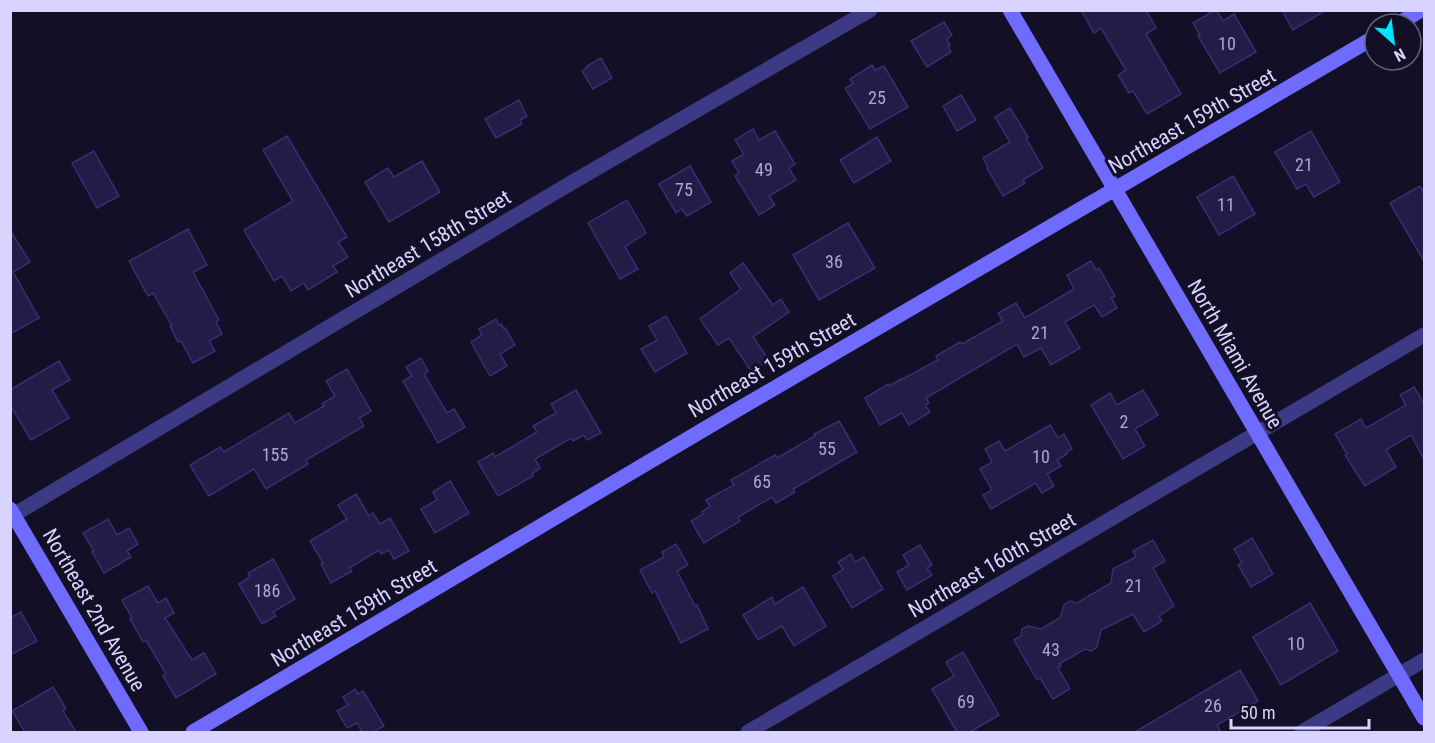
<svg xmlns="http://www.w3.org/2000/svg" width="1435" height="743" font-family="'Roboto Condensed',sans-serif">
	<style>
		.building { fill: #241b47; stroke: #3b2d73; stroke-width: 1.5 }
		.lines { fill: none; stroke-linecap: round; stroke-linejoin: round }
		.street { stroke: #3d3a85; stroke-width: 15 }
		.secondary { stroke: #6f6bff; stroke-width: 15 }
		.labels { text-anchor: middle; stroke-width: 6; stroke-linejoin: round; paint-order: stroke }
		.number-label { font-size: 18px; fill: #aca6d1 }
		.street-label { font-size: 21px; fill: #d9d4ff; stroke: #130f26 }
	</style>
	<rect width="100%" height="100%" fill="#130f26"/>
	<g class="building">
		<polygon points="1081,10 1146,10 1156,28 1146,34 1181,94 1147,114 1133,91 1129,93 1118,75 1126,70 1101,28 1094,33"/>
		<polygon points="1215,10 1216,10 1223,21 1234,14 1256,52 1220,73 1198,36 1200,35 1193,23"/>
		<polygon points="1282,10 1326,10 1293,30"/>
		<polygon points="944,22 952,35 947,39 950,45 948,46 951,52 927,67 911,41"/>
		<polygon points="601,58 612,78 593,89 582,71 588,67 587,66"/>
		<polygon points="872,65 875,70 884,66 908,107 870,129 845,88 853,84 850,79"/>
		<polygon points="961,95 976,120 957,131 943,106"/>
		<polygon points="519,100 527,116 520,120 522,124 496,138 485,119"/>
		<polygon points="1010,108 1028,137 1026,138 1043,168 1023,180 1025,183 1003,196 987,168 988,167 983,158 1010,142 995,117"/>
		<polygon points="753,129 759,140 775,131 795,164 789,168 796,180 769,196 775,205 759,215 735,176 739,173 732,161 744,154 735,140"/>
		<polygon points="1311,131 1340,182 1314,197 1306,184 1297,189 1275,152"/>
		<polygon points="287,136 347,237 338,242 348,257 333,266 337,272 308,290 304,283 291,291 282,276 274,281 244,230 293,201 263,150"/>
		<polygon points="877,137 891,161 854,183 840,160"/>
		<polygon points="94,151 119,196 97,208 72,163"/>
		<polygon points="422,161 440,192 389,222 365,182 388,168 394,177"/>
		<polygon points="690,166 711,202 687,216 682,209 676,213 659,184"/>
		<polygon points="1233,176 1255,214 1219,235 1197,197"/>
		<polygon points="1420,186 1425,195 1425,263 1390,203"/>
		<polygon points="627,200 646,233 625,247 638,269 620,279 588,223"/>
		<polygon points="848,223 875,268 819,300 793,255"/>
		<polygon points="188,229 207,265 193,272 219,320 216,322 222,334 209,341 215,351 193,363 181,341 178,342 170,326 172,326 153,293 148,296 129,261"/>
		<polygon points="10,230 30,262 13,272 39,318 10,334"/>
		<polygon points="1091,261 1096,270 1099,268 1115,296 1111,298 1117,308 1102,317 1094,305 1065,322 1080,348 1051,365 1041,348 1024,357 1017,344 926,398 929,403 925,405 930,412 909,425 902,413 880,425 865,398 888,384 889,386 901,379 901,380 938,360 936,356 960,342 962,344 1003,321 998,313 1016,303 1025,318 1074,289 1067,275"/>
		<polygon points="743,263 773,305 781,299 789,312 753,337 769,360 751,371 729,338 718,345 700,319 741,289 730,273"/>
		<polygon points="666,316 687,353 655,372 641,349 657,340 649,326"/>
		<polygon points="496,319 499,325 501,324 504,329 505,328 515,345 500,354 507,366 490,376 471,342 482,335 479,329"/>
		<polygon points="421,358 428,371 424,374 447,413 454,409 465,427 438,443 403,381 412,376 406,367"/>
		<polygon points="59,361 70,380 52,390 69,418 31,440 10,405 10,390"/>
		<polygon points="347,369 371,411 359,418 364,426 306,460 308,464 266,489 254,469 209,496 190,465 220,447 224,452 289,413 295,423 324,406 322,404 335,396 326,381"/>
		<polygon points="1414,387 1425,405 1425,461 1411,435 1386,450 1396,467 1365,486 1345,455 1347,454 1335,434 1361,419 1366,428 1406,405 1400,395"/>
		<polygon points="576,390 601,433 587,440 584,435 573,441 571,438 535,459 540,468 532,474 533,476 498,496 478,462 493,453 495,457 537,432 533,426 556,413 551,404"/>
		<polygon points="1143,390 1158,415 1135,429 1145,446 1123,459 1091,405 1110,393 1117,405"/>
		<polygon points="839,421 857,452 793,489 795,492 776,503 772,497 738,517 740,521 704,543 691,521 703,514 702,512 710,506 706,500 734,485 731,480 775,455 777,458 815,436 814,434"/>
		<polygon points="1050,425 1058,438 1064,434 1072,449 1066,452 1067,454 1057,460 1061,466 1047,474 1054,486 1042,493 1036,483 991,509 983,495 992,490 980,469 992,462 985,449 999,441 1005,451"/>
		<polygon points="450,481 469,513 435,533 421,509 437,500 433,492"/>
		<polygon points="356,494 369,516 373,513 380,524 390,518 409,551 394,559 389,550 381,554 379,550 349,568 352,571 331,583 321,564 323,563 310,541 347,519 338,505"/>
		<polygon points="108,519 117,535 129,528 138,544 127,551 131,557 104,573 92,552 94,551 83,533"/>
		<polygon points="1252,538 1273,574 1251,587 1238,565 1242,563 1234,549"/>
		<polygon points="1153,540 1165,561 1153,568 1174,606 1159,616 1162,621 1144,632 1133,614 1101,630 1097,647 1091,651 1085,649 1059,664 1061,666 1058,668 1070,689 1053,699 1040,678 1037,680 1014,640 1021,636 1022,629 1028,626 1041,629 1060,618 1064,605 1070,601 1077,603 1111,583 1113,569 1136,557 1133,551"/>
		<polygon points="676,544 688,565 677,571 695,606 697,605 708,629 681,643 655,591 652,593 640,570 664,557 662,552"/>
		<polygon points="920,545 932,565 927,568 932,575 907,590 897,572 909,565 903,555"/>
		<polygon points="851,554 855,562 864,557 883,589 852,608 833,576 843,569 838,562"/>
		<polygon points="273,559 295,599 273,612 276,616 262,624 239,584 250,577 248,573"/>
		<polygon points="148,586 158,603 166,598 174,613 165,618 192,660 204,653 216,674 176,698 163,676 166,674 146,640 143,642 130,619 132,618 122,600"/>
		<polygon points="803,587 826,626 794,646 782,626 758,640 743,615 772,597 775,604"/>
		<polygon points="1310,603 1338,651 1281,685 1253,637"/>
		<polygon points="21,612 37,641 10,655 10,618"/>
		<polygon points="963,652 999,715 970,732 957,732 932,689 954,676 946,662"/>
		<polygon points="1240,670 1258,701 1217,725 1221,732 1135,732"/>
		<polygon points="53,687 66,709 63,711 76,732 25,732 12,711"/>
		<polygon points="355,689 358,694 363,691 384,726 373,732 362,732 357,723 347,728 337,711 348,705 343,697"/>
	</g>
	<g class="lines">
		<g class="street">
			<polyline points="10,517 571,183 870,10"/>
			<polyline points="748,732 1424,335"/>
			<polyline points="1302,732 1424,660"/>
		</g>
		<g class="secondary">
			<polyline points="1010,10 1424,718"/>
			<polyline points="1398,24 1421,10"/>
			<polyline points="10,509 141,732"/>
			<polyline points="193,732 713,424 1375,37"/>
		</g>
	</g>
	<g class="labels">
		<g class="number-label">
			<text x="1227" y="50">10</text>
			<text x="877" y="104">25</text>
			<text x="1304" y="171">21</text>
			<text x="764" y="176">49</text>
			<text x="684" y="196">75</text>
			<text x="1226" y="211">11</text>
			<text x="834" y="268">36</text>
			<text x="1040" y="339">21</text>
			<text x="1124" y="428">2</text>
			<text x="827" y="455">55</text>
			<text x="275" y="461">155</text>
			<text x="1041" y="463">10</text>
			<text x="762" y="488">65</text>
			<text x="1134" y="592">21</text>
			<text x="267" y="597">186</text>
			<text x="1296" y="650">10</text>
			<text x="1051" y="656">43</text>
			<text x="966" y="708">69</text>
			<text x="1213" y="712">26</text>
		</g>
		<g class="street-label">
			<text transform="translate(1192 121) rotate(-30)" y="7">Northeast 159th Street</text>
			<text transform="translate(428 244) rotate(-31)" y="7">Northeast 158th Street</text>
			<text transform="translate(1235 354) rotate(60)" y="7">North Miami Avenue</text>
			<text transform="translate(772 365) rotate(-30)" y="7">Northeast 159th Street</text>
			<text transform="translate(992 565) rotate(-30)" y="7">Northeast 160th Street</text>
			<text transform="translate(94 610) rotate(60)" y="7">Northeast 2nd Avenue</text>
			<text transform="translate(354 613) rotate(-31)" y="7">Northeast 159th Street</text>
		</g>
	</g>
	<rect width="1435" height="743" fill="none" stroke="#d9d4ff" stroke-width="24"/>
	<g transform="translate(1393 42) rotate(152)"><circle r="28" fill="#130f26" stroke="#625e7d" stroke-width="1.5"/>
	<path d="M0-4.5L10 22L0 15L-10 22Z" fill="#00e5ff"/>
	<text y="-9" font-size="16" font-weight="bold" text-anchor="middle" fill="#d9d4ff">N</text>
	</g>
	<path d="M1231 719v9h138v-9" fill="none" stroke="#d9d4ff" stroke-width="3"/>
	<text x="1240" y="719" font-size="18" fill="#d9d4ff" stroke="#130f26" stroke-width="4.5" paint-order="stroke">50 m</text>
</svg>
